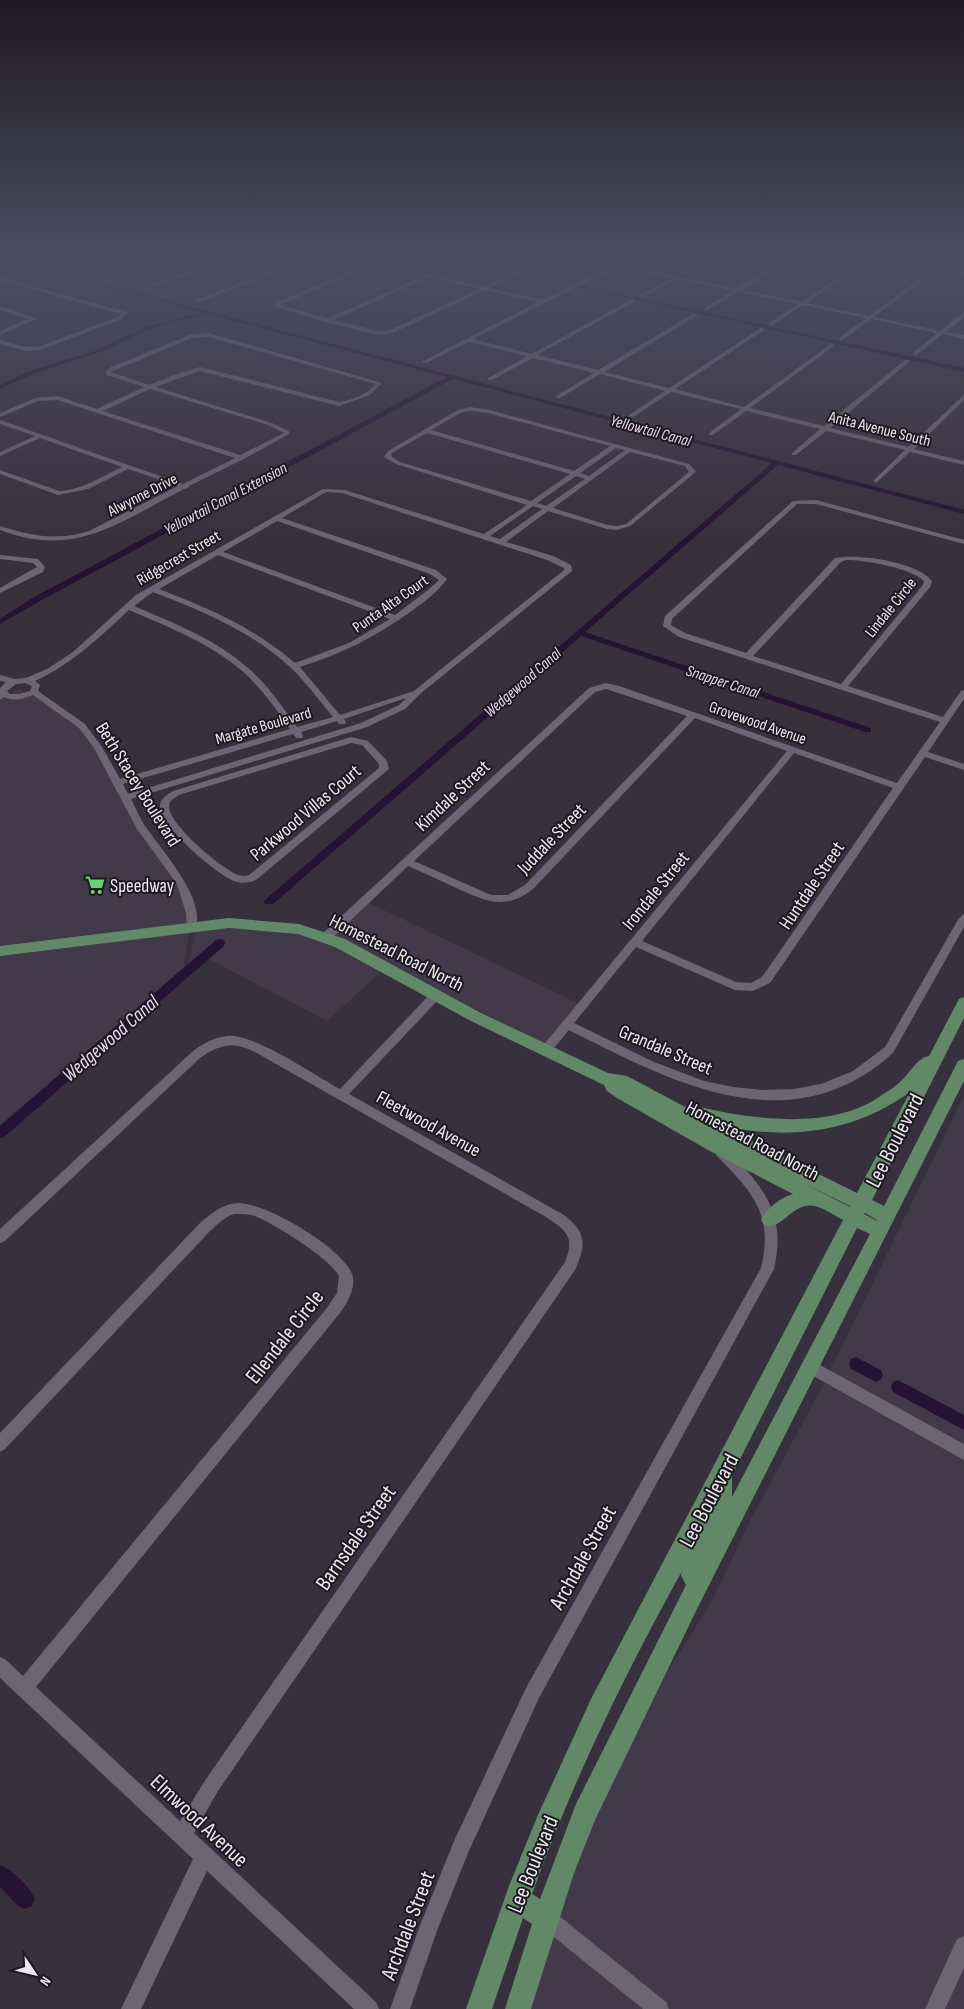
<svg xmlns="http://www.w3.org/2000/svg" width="964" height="2009" font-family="'Sofia Sans Condensed',sans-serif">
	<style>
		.built { fill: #42394b }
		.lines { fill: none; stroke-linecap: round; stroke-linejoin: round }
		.canal { fill: #241332; fill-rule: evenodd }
		.minor { fill: #6c6573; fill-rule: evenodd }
		.major { fill: #628967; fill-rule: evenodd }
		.labels { text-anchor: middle; stroke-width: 4; stroke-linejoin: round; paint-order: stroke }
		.far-street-label { font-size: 16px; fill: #ebe8f0; stroke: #1c1a1f }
		.far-water-label { font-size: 16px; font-style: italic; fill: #e8d5fa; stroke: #1c1a1f }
		.street-label { font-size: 19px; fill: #ebe8f0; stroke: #1c1a1f }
		.poi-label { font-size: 19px; fill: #ebe8f0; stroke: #1c1a1f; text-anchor: start }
		.water-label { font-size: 20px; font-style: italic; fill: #e8d5fa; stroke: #1c1a1f }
		.near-street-label { font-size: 22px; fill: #ebe8f0; stroke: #1c1a1f }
	</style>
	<rect width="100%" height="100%" fill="#37303d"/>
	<g class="built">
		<polygon points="19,689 47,702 82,726 125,798 176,873 191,926 183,969 0,1125 0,700"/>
		<polygon points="363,900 586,1007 552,1049 328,933"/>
		<polygon points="229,927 297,933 323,940 382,971 327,1021 207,958 0,1136 0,1131 187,971 196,930"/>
		<polygon points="964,1096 964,2009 530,2009 571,1879 594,1820 661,1681 711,1603 750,1521 823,1385"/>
	</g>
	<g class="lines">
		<g class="canal">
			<polygon points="0,263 9,263 0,265"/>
			<polygon points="17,263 25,263 964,510 964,514 778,465 585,632 871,728 871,732 865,732 581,636 273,904 265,904 264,902 265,900 772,463 453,379 40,601 0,624 0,619 34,597 447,377 207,314 152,328 101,352 35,373 0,389 0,385 31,371 97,350 148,326 201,312"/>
			<polygon points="584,286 964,368 964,372 582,288"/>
			<polygon points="220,939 224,940 225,943 224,946 4,1137 0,1138 0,1126 216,940"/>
			<polygon points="856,1357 881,1370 883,1375 881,1380 876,1382 851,1369 849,1364 851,1359"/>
			<polygon points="898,1380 964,1415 964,1430 893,1392 891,1387 893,1382"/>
			<path d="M0 1865C13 1870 29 1886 35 1899L32 1906 25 1909 18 1906 0 1887Z"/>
		</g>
		<g class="minor">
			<polygon points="47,263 54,263 49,265"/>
			<polygon points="128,263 135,263 99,277 95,276"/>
			<polygon points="209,263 216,263 146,290 142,289"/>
			<polygon points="291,263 298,263 200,302 195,301"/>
			<path d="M371 263C390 263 407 271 426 274 437 275 448 263 459 263L433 275 484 287 534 263H540L489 288 543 300 616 263 675 276 697 263H703L680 277 736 288 778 263H784L742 290 801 302 860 263H865L806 303 869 316 934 268 911 263 937 266 941 263H946L941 267 964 272V274L938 269 874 317 940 331 964 312V317L946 332 964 335V339L943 334 915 356 913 353 937 333 871 319 841 341 839 338 866 318 803 305 771 326 769 323 798 304 738 292 706 311 704 308 733 291 676 279 642 298 640 295 671 278 617 267 473 339 532 354 630 300H634V302L537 355 598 370 693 314H697V316L604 372 669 388 762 327 764 330 675 389 744 407 832 343 834 346 750 408 824 426 905 360H909V362L830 428 908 447 964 395V400L914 449 964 461V465L910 452 876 483 873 481 874 480 905 450 826 431 796 455H792V453L820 429 746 411 713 435H709V433L741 409 671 392 633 417H629V415L665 391 600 374 560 398H556V396L594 373 533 358 492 380H488V378L527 356 469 342 426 363 421 362 538 302 485 290 393 333 377 335 325 322 273 306 279 301ZM376 265 424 276 328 318 280 305ZM429 277 479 289 390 330 377 331 334 320Z"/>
			<polygon points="0,277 127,312 128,313 122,319 41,350 25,351 0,344 0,340 25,347 40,346 118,317 121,314 0,280"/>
			<polygon points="0,306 35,318 36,319 0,335 0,331 28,319 0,310"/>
			<path d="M209 333 382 383 370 395 339 406 200 371 155 387 272 423 289 431V434L244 459 189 486 188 488 184 489C120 522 75 559 0 530V526C33 536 55 541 89 531L178 486 128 469 88 489 58 495 0 474V470L59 491C82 490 101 477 122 467L40 438 0 456V452L35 436 0 424V420L183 484 235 458 57 400 38 401 0 417V413L35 398 57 396 97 409 144 387 107 375 105 372 111 367 189 335ZM209 337 376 384C367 395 352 400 339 402L200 367 174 375 149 385 111 372 192 338ZM150 389 268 425 284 433 240 455 103 411Z"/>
			<path d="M470 407 490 410 689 464 696 472 630 526 617 530 607 529 548 511 506 542 553 556 571 565 572 571 420 694 405 709 367 727 131 799C136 809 141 821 148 830 163 852 207 900 195 929H187L186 913 177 884 137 829 94 748 79 728 33 695C24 699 13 702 4 697L0 700V688L6 682 0 681V675L15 679 26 678 47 669 73 652 136 595 323 489 345 490 484 534 527 505 396 464 384 457 388 451 458 410ZM470 411 488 413 610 446 574 471 431 430 462 412ZM427 433 570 474 531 501 400 462 391 456 392 453ZM616 448 625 450 589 476 580 473ZM630 452 685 466 689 472 626 524 617 526 608 525 553 508ZM576 476 585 479 546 506 537 503ZM326 492 342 493 547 560 564 568V570L414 691 340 715 300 667C344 653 375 637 413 610 425 601 438 592 447 579L436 570 282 518ZM533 506 542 509 500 539 490 536ZM277 521 430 574 439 580 428 590 395 615 223 552ZM218 555 390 619 349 643 295 663C255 628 208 608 159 589ZM153 592C202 611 251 631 290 667 306 682 319 700 333 717L297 727C282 706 268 685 248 668 216 639 173 623 134 606ZM129 610C168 627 208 642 241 670 261 687 275 708 290 729L120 779 102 747 85 724 38 691 40 685 35 681C72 664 100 637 129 610ZM25 683 32 686 30 691 20 694H10L7 691 16 684ZM406 698 399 705 361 723 128 794 123 784 293 734 296 738H302L303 736 301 732 337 721 339 724H345L346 722 344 719Z"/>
			<path d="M816 500 964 540V544L816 504H797L672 619 671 625 685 633 746 653 835 558C857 553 918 562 932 581L930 587 848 686 943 717 961 691 964 690V699L928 752 964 764V770L925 757 770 983 753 991 735 990 636 947 574 1023 654 1062 704 1081 733 1087 762 1090 794 1089 821 1084 853 1071 885 1047 959 918 964 914V927L893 1053C790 1146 672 1082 569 1030L549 1054H541L539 1051 541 1048 787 751 695 718 533 889C504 912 483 900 454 887 439 880 424 873 408 866L330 940H322L321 937 322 934 589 688 606 683 619 686 897 783 940 722 679 637 663 626 665 616 793 501ZM846 560C865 560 911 568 924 581L923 585 841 684 753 656 841 562ZM606 689 687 716 525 885 508 895H491L414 861 595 692ZM794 753 893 788 762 977 751 983 736 982 642 941Z"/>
			<polygon points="0,555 38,559 45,567 43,572 0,593 0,588 37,567 33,563 0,559"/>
			<path d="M351 737 368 741 387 761 389 769 256 880C248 883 242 884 234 881 217 875 156 823 160 805 161 798 168 794 173 791ZM351 743 362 745 379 764V768L249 875C245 876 242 876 238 875 221 868 168 824 169 806 169 800 175 798 179 795Z"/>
			<path d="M436 991 442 995 440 998 349 1094 564 1215C587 1232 586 1246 575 1270L218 1791 194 1833 376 2002 379 2009H354L207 1871 141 2009H121L193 1859 0 1678V1657L6 1660 23 1676 326 1309 337 1293 339 1276C330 1258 274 1224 255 1216 249 1214 242 1214 235 1214 225 1216 217 1225 210 1231L5 1449 0 1452V1433L200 1223C211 1214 222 1204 237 1203 264 1201 347 1250 353 1277 355 1290 347 1303 340 1313L36 1687 180 1821 206 1779 565 1262C575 1237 567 1231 546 1217L253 1051C232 1041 218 1045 200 1058L5 1241 0 1243V1229L192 1052C202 1044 214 1037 227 1036 254 1033 314 1075 340 1089L432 992Z"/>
			<path d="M721 1147 725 1148C763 1186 787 1213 774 1269L539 1698 468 1853 438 1928 410 2009H390L419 1928 454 1841 527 1686 761 1268C774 1214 752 1192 717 1156L715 1152 717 1148Z"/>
			<polygon points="811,1360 964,1444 964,1460 806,1372 804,1367 806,1362"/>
			<polygon points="546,1908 553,1911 666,2002 669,2009 643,2009 539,1925 536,1918 539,1911"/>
			<polygon points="964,1936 964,1968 945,2009 925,2009 957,1939"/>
		</g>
		<path class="major" d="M229 918 299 924 345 939 481 1013 608 1073 627 1076 689 1109 695 1106C750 1119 829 1131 879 1097 886 1092 895 1087 901 1081 910 1073 917 1058 929 1056L959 999 964 997V1018L872 1200 884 1206 958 1061 964 1059V1081L696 1611 595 1820 574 1873 531 2009H505L532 1924 523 1918 492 2009H466L509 1886 537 1817 591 1699 843 1220C835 1216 824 1208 815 1206 792 1201 782 1232 764 1225L761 1220C766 1209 781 1197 793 1194L708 1150 617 1098 607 1091 604 1085 471 1021 335 947 298 934 229 928 0 956V946ZM910 1092 857 1193 719 1125C787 1141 853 1133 910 1092ZM803 1183 850 1206V1207ZM865 1213 877 1220V1221L864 1214ZM857 1228 870 1234 732 1497V1475ZM682 1571 681 1575 686 1585 576 1804 540 1899 532 1894C572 1782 625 1674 682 1571Z"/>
	</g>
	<linearGradient id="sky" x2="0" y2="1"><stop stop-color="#1e1a22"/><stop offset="0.48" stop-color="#4d4e62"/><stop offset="1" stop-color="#4d4e62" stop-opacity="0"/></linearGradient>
	<rect width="964" height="544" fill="url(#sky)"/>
	<defs>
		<symbol id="supermarket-bare" viewBox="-9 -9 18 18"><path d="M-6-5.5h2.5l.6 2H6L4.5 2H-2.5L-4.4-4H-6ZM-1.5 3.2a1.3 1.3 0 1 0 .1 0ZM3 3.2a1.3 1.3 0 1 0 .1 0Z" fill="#60d56b" stroke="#1c1a1f" stroke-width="2.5" paint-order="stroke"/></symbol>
	</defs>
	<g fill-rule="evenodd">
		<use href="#supermarket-bare" x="81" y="871" width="28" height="28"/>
	</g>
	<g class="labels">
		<g class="far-street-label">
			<text transform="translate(880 428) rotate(14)" y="6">Anita Avenue South</text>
			<text transform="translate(142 494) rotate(-27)" y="6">Alwynne Drive</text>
			<text transform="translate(178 557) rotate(-30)" y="6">Ridgecrest Street</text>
			<text transform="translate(390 603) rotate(-35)" y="6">Punta Alta Court</text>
			<text transform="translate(890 607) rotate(-51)" y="6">Lindale Circle</text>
			<text transform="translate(758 722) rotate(19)" y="6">Grovewood Avenue</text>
			<text transform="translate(263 725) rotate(-16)" y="6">Margate Boulevard</text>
		</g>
		<g class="far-water-label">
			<text transform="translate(651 430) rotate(15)" y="6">Yellowtail Canal</text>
			<text transform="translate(225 498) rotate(-28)" y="6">Yellowtail Canal Extension</text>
			<text transform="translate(723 681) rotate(18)" y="6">Snapper Canal</text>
			<text transform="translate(522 682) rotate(-41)" y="6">Wedgewood Canal</text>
		</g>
		<g class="street-label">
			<text transform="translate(139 784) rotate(58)" y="7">Beth Stacey Boulevard</text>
			<text transform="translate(452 795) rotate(-43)" y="7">Kimdale Street</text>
			<text transform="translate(305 812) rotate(-40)" y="7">Parkwood Villas Court</text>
			<text transform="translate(551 838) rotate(-46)" y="7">Juddale Street</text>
			<text transform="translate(811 885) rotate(-56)" y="7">Huntdale Street</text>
			<text transform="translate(655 890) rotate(-51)" y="7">Irondale Street</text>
			<text transform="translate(397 952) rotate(27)" y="7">Homestead Road North</text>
			<text transform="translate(666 1049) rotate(23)" y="7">Grandale Street</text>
			<text transform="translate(429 1123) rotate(29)" y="7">Fleetwood Avenue</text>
			<text transform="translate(753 1140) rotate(28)" y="7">Homestead Road North</text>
		</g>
		<g class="poi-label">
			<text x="110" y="892">Speedway</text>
		</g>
		<g class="water-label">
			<text transform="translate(110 1038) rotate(-41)" y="7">Wedgewood Canal</text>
		</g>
		<g class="near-street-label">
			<text transform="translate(894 1140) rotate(-63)" y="8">Lee Boulevard</text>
			<text transform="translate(284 1336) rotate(-52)" y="8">Ellendale Circle</text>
			<text transform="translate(708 1500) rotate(-62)" y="8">Lee Boulevard</text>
			<text transform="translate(355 1537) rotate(-55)" y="8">Barnsdale Street</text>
			<text transform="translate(582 1557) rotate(-61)" y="8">Archdale Street</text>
			<text transform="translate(200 1820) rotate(43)" y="8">Elmwood Avenue</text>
			<text transform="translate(532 1864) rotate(-68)" y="8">Lee Boulevard</text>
			<text transform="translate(407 1925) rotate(-69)" y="8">Archdale Street</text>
		</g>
	</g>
	<g transform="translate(35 1974) rotate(125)" stroke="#1c1a1f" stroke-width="4" paint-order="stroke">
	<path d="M0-4L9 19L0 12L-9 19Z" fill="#ebe8f0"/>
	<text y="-8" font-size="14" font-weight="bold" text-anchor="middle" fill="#ebe8f0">N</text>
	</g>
</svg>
